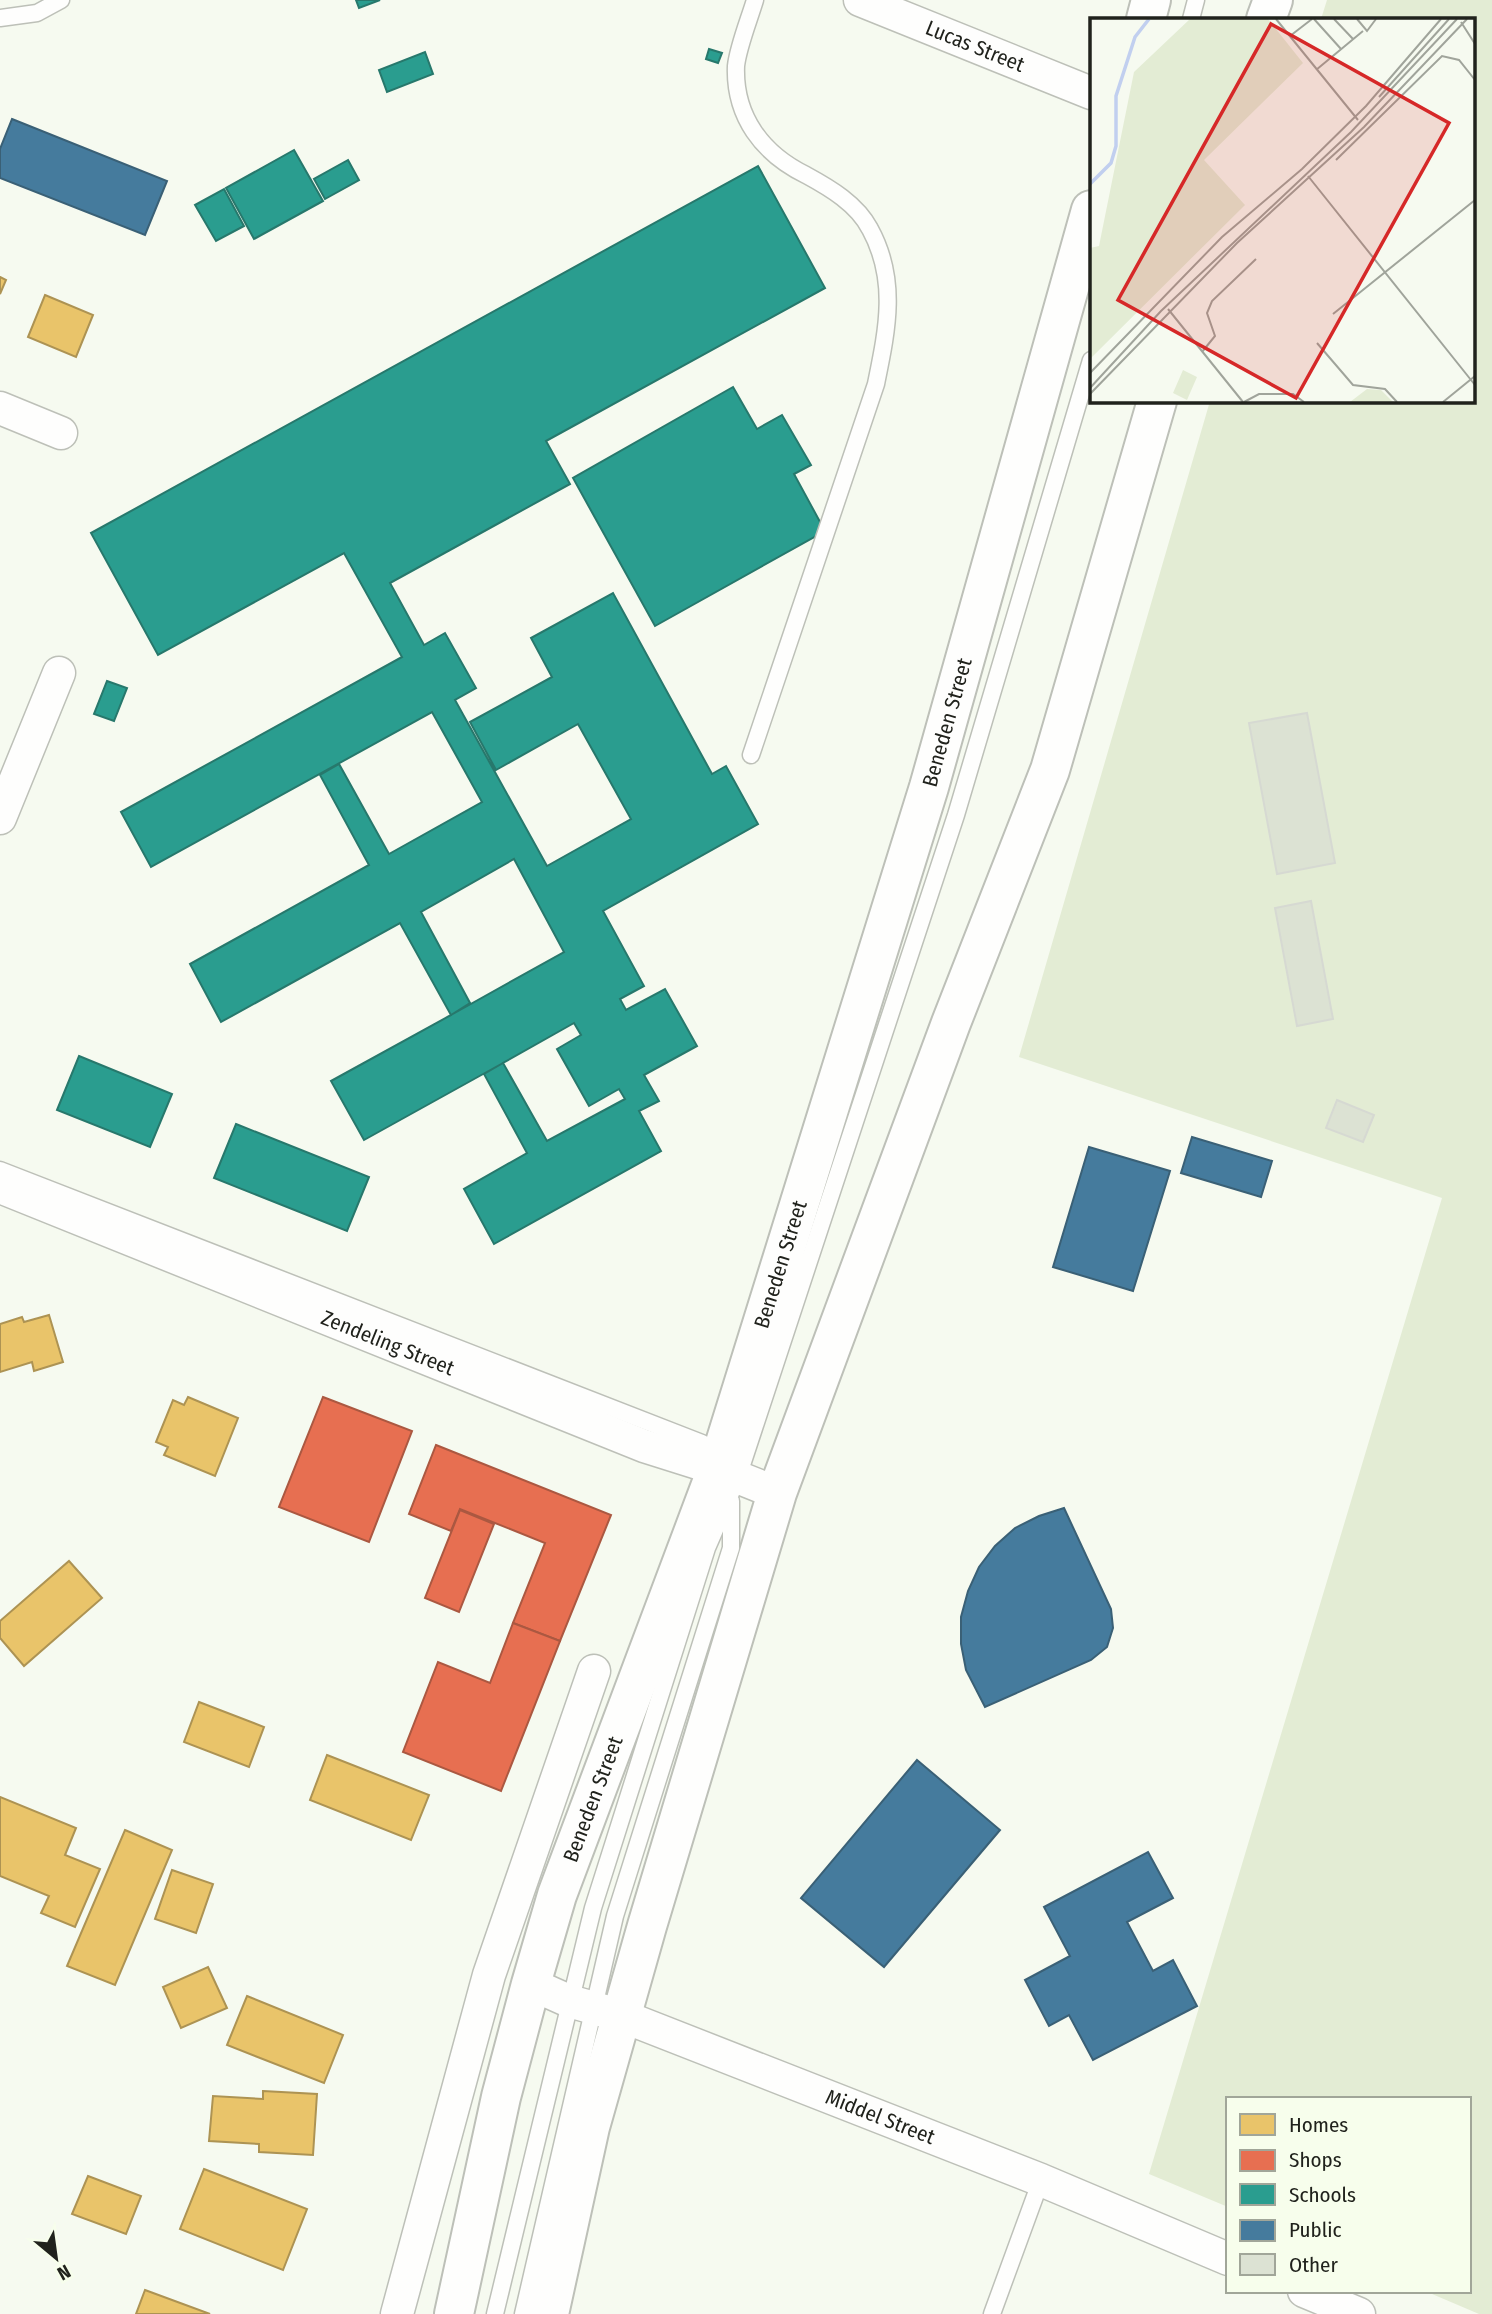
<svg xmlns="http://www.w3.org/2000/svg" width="1492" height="2314" font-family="'Fira Sans Condensed',sans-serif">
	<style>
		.green { fill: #e3ecd4 }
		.homes { fill: #e9c46a; stroke: #ad9353; stroke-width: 2 }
		.shops { fill: #e76f51; stroke: #ab5841; stroke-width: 2 }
		.schools { fill: #2a9d8f; stroke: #27786c; stroke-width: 2; fill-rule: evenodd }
		.public { fill: #457b9d; stroke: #3a6076; stroke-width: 2 }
		.building { fill: #dce2d3; stroke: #d6d9d2; stroke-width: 2 }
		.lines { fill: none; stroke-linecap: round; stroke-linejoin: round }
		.lane-casing { stroke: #bdc0b8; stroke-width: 19 }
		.street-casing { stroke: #bdc0b8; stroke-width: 35 }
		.secondary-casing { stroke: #bdc0b8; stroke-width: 42 }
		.lane { stroke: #fefefd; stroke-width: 16 }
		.street { stroke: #fefefd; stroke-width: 32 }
		.secondary { stroke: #fefefd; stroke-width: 38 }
		.labels { text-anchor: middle; stroke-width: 7; stroke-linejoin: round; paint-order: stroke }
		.street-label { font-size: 21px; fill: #20221c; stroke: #f7feec }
		.inset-river { fill: none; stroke: #c1cfef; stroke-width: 3.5 }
		.inset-road { fill: none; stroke: #a0a49b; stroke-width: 2 }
		.view { fill: #d62828; fill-opacity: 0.15; stroke: #d62828; stroke-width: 3.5 }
		.inset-edge { fill: none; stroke: #20221c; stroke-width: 3.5 }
	</style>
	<rect width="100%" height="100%" fill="#f6faf0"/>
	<polygon class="green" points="1327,0 1492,0 1492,2314 1479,2314 1425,2291 1469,2291 1469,2099 1228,2099 1228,2207 1149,2174 1442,1198 1019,1057 1210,401 1473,401 1473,19 1321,19"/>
	<g class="homes">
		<polygon points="0,277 6,280 0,294"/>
		<polygon points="45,295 93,315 76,357 28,337"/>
		<polygon points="49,1315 63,1362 34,1371 32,1362 0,1372 0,1324 22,1317 24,1322"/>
		<polygon points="188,1397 238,1418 215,1476 164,1455 168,1447 156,1442 173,1400 184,1405"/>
		<polygon points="69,1561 102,1598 24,1666 0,1638 0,1621"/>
		<polygon points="199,1702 264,1727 249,1767 184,1742"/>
		<polygon points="327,1755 429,1795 411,1840 310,1800"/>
		<polygon points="0,1797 76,1828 65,1855 100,1869 75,1927 41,1913 49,1896 0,1876"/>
		<polygon points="125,1830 172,1850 115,1985 67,1966"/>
		<polygon points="172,1870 213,1884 196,1933 155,1919"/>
		<polygon points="208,1967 227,2008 181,2028 163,1987"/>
		<polygon points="247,1996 343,2035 324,2083 227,2045"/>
		<polygon points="263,2091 317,2094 313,2155 259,2152 259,2144 209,2141 213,2096 263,2099"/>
		<polygon points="204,2169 307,2209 283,2270 180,2229"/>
		<polygon points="88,2176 141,2196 126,2234 72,2214"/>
		<polygon points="145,2290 210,2314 136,2314"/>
	</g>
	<g class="shops">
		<polygon points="323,1397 412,1431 369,1542 279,1507"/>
		<polygon points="436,1445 611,1515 560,1641 513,1623 545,1543 460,1509 451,1531 409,1514"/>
		<polygon points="460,1510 494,1524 459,1612 425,1598"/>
		<polygon points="513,1623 560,1641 501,1791 403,1752 438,1662 490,1683"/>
	</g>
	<g class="schools">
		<polygon points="356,0 380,0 359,8"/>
		<polygon points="709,49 722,53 718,63 706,59"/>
		<polygon points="425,52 433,74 387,92 379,70"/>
		<polygon points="294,150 323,201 254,239 226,188"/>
		<polygon points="348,160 359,180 325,199 314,179"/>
		<path d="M758 166 825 288 546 441 570 484 390 583 424 645 445 633 476 688 455 700 547 866 631 819 578 724 496 770 470 722 552 677 531 638 613 593 712 774 726 766 758 824 603 911 644 986 620 999 626 1010 665 989 697 1046 644 1075 659 1101 639 1111 661 1151 494 1244 464 1189 527 1153 484 1074 503 1063 364 1140 331 1081 451 1015 400 923 221 1022 190 964 369 865 320 775 339 764 389 854 482 802 432 712 151 867 121 812 402 657 344 553 158 655 91 533ZM514 859 564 952 451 1015 470 1003 421 912ZM574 1023 581 1035 557 1049 589 1106 619 1089 625 1099 547 1141 503 1063Z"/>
		<polygon points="224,189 244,226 216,241 195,205"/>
		<polygon points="733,387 757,429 782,415 811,465 794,474 825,531 655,626 573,478"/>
		<polygon points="107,681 127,688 114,721 94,714"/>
		<polygon points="79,1056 172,1094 150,1147 57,1110"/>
		<polygon points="236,1124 369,1177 347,1231 214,1178"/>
	</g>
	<g class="public">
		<polygon points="12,119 167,181 145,235 0,178 0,149"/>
		<polygon points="1192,1137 1272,1161 1261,1197 1181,1173"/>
		<polygon points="1089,1147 1170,1171 1133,1291 1053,1267"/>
		<polygon points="1064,1508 1111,1609 1113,1628 1107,1647 1091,1660 985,1707 966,1670 961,1644 961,1617 968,1591 979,1567 995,1546 1015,1528 1039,1516"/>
		<polygon points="917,1760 1000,1830 884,1967 801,1898"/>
		<polygon points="1148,1852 1173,1898 1127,1922 1153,1971 1173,1960 1197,2006 1093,2060 1069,2015 1049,2026 1025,1980 1070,1956 1044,1907"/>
	</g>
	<g class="building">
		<polygon points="1307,713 1335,863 1277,874 1249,723"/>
		<polygon points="1311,901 1333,1019 1297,1026 1275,908"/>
		<polygon points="1337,1100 1374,1115 1363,1142 1326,1128"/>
	</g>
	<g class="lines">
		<defs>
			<g id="lane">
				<polyline points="0,18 37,13 61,0"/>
				<polyline points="1191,19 1196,0"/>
				<path d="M751 755 876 384C887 330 898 280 870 229 857 204 830 188 806 175 763 154 734 117 736 66 738 47 749 20 755 0"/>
				<polyline points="0,1170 702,1443 715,1465"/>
				<polyline points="495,2314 593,1908 707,1548 738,1477 956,815 1091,360"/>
				<polyline points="523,2314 615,1916 731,1548 731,1501"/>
				<polyline points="992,2314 1041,2180"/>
			</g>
			<g id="street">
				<path id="s1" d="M860 0 1091 93"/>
				<polyline points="0,408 61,433"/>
				<polyline points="0,818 59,673"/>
				<path id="s2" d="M0 1187 644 1446 717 1469 777 1493"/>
				<path id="s3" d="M531 1984 569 2001 622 2016 1041 2180 1228 2259"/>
				<polyline points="1304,2291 1359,2314"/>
				<polyline points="397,2314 489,1975 594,1671"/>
			</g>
			<g id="secondary">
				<polyline points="1146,19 1151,0"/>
				<polyline points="1266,19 1273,0"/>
				<path id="s4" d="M454 2314 501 2097 531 1984 557 1895 717 1469 929 787 1091 210"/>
				<polyline points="549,2314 590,2127 647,1926 777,1493 951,1023 1050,770 1157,401"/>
			</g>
		</defs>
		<use href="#lane" class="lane-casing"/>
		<use href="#street" class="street-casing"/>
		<use href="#secondary" class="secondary-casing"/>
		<use href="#lane" class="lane"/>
		<use href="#street" class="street"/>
		<use href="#secondary" class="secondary"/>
	</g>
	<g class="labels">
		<g class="street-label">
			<text dy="7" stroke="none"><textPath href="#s1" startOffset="124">Lucas Street</textPath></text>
			<text dy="7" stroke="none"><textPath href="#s4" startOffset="1668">Beneden Street</textPath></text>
			<text dy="7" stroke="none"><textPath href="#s4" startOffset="1101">Beneden Street</textPath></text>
			<text dy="7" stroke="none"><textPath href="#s2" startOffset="418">Zendeling Street</textPath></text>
			<text dy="7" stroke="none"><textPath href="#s4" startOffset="534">Beneden Street</textPath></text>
			<text dy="7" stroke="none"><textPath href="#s3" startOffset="374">Middel Street</textPath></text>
		</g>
	</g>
	<g transform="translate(1090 18)">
		<rect width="385" height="385" fill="#f6faf0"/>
		<path d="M100 1H178L213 45 114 142 155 187 0 341V230L9 228 44 54ZM93 352 107 359 97 382 83 375ZM277 371 291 372 303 384H260Z" fill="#e3ecd4"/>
		<path class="inset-river" d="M0 166 21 145 26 128V78L45 19 59 1"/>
		<path class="inset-road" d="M186 1 268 102M224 1 251 31M244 1 263 21M267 1 277 13 286 1M371 4 385 26M200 18 222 1M226 52 273 13M289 79 359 1M246 142 352 38 369 42 385 62M218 158 385 367M78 291 153 384M243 296 385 182M227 325 263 367 295 371 307 384M112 334 125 318 117 295 122 283 166 241M0 355 132 219 212 151 276 88 351 1M0 370 71 293 261 114 367 1M0 376 147 225 274 109 377 1M154 384 169 376H203L214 384M353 384 385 358"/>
		<path class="view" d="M181 6 359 105 206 380 28 282Z"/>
		<rect width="385" height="385" class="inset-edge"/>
	</g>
	<rect x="1226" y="2097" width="245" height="196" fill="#f7feec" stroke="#a1a699" stroke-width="2"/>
	<rect x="1240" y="2114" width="35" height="21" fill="#e9c46a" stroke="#a1a699" stroke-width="2"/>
	<text x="1289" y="2132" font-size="21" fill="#20221c">Homes</text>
	<rect x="1240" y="2150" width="35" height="21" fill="#e76f51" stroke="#a1a699" stroke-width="2"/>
	<text x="1289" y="2167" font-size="21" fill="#20221c">Shops</text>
	<rect x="1240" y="2184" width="35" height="21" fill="#2a9d8f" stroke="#a1a699" stroke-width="2"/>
	<text x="1289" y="2202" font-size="21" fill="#20221c">Schools</text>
	<rect x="1240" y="2220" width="35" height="21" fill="#457b9d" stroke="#a1a699" stroke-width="2"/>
	<text x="1289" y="2237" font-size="21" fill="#20221c">Public</text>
	<rect x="1240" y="2254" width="35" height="21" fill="#dce2d3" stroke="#a1a699" stroke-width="2"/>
	<text x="1289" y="2272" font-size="21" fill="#20221c">Other</text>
	<g transform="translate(56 2258) rotate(151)" stroke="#f7feec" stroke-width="5" paint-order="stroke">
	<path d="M0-5L12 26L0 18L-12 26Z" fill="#20221c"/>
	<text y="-10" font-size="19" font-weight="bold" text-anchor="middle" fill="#20221c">N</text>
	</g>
</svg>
